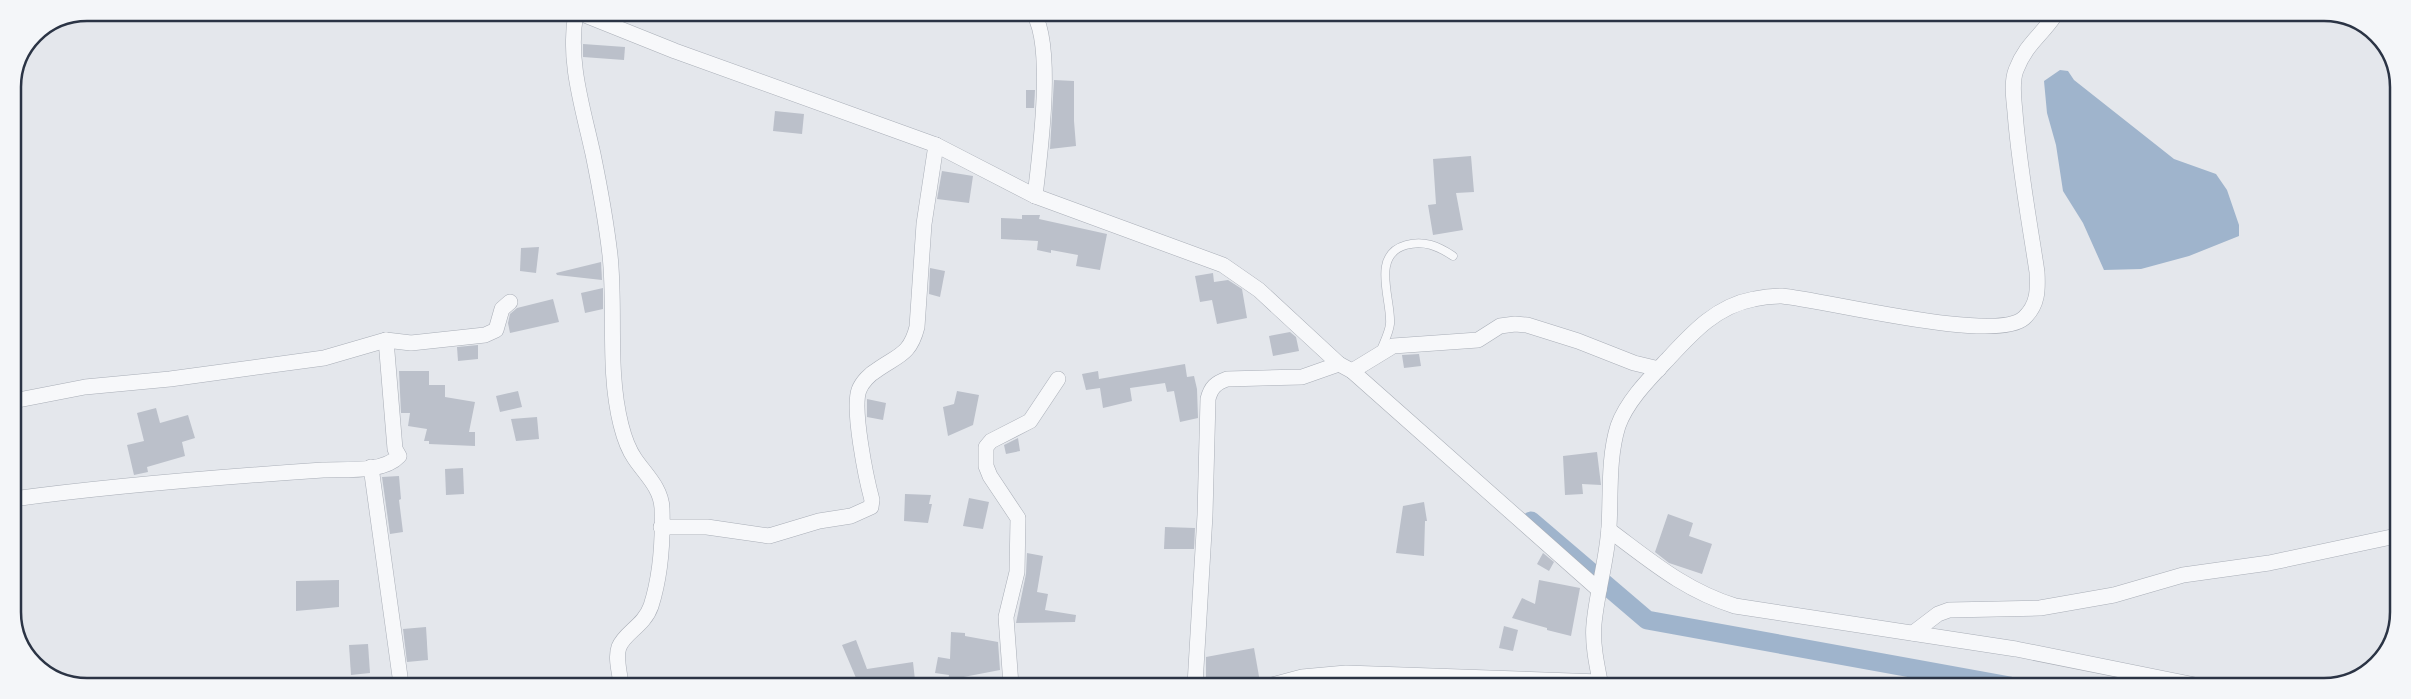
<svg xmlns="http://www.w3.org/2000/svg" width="2411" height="699" font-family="Ubuntu,sans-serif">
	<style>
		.water { fill: #9fb4cc }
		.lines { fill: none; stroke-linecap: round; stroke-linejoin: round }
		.canal { stroke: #9fb4cc; stroke-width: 19 }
		.building { fill: #bbc0ca }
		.lane-casing { stroke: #a9aeb7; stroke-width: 9 }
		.street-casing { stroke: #a9aeb7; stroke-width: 16 }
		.lane { stroke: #f7f8fa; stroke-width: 8 }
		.street { stroke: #f7f8fa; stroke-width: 15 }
		.rim { fill: none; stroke: #2b3445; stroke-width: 2.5 }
	</style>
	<rect width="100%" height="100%" fill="#e4e7ec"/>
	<polygon class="water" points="2060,70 2068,71 2074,80 2174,159 2216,174 2227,190 2239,225 2239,236 2189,256 2141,269 2104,270 2083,223 2063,191 2056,145 2047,113 2044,81"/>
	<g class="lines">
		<polyline class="canal" points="1531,521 1647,620 2010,686"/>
	</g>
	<g class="building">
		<polygon points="583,44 625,47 624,60 583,57"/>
		<polygon points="1054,80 1074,81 1074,121 1076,146 1050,149"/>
		<polygon points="1026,90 1035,90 1034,108 1026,108"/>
		<polygon points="775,111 804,114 802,134 773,131"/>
		<polygon points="1471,156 1474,192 1456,193 1463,230 1433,235 1428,205 1436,204 1433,159"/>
		<polygon points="942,171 973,176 969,203 937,199"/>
		<polygon points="1022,215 1040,215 1039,219 1107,234 1100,270 1076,266 1078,255 1051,250 1051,253 1037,250 1038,241 1001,239 1001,218 1022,219"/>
		<polygon points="539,247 536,273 520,271 521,248"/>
		<polygon points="601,262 602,280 557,275 556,273"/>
		<polygon points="930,268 945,271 940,297 929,294"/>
		<polygon points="1213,273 1214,282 1228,280 1242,289 1247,318 1217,324 1212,300 1200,302 1195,276"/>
		<polygon points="603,288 603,309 585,313 581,293"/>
		<polygon points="553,299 559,322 510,333 508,323 510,314 517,308"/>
		<polygon points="1290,332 1296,337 1299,351 1273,356 1269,336"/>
		<polygon points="478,345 478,359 458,361 457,347"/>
		<polygon points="1419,354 1421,366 1404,368 1402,355"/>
		<polygon points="1185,364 1187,377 1194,376 1197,389 1198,418 1180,422 1174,391 1167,392 1165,383 1130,388 1132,401 1103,408 1100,388 1086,390 1082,374 1098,371 1099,379"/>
		<polygon points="399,371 429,371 429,385 445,385 445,397 475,402 469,432 475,432 475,446 429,444 429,441 424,441 427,429 408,426 410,413 401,413"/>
		<polygon points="518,391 522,407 500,412 496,396"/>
		<polygon points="957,391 979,395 973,425 948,436 943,407 954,404"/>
		<polygon points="867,399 886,403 883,420 867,417"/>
		<polygon points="156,408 160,423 188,415 195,438 182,442 185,456 147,467 148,472 134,475 127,445 144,441 137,413"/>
		<polygon points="537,417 539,439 516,441 511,419"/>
		<polygon points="1018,438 1020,451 1006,454 1004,445"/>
		<polygon points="1597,452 1601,485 1582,484 1583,494 1565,495 1563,456"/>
		<polygon points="463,468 464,494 446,495 445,469"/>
		<polygon points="399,476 401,499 399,500 403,532 390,534 382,477"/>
		<polygon points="905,494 931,495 929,504 932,504 928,523 904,521"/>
		<polygon points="969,498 989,502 983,529 963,526"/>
		<polygon points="1424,502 1427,521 1425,521 1424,556 1396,553 1403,506"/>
		<polygon points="1668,514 1693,523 1689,536 1712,544 1702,574 1669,563 1655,552"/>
		<polygon points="1165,527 1195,528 1194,549 1164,549"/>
		<polygon points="1027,553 1043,556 1037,592 1048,594 1045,610 1076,615 1075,622 1016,623 1026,574"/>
		<polygon points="1543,553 1554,562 1549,571 1537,564"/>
		<polygon points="339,580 339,607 296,611 296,581"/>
		<polygon points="1539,580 1580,588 1571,636 1547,630 1547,628 1512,618 1522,598 1535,604"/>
		<polygon points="1504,626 1518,630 1513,651 1499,648"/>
		<polygon points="426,627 428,660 407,662 403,629"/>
		<polygon points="951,632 965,633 965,636 998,642 1000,670 948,680 949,675 935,673 938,657 950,659"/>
		<polygon points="856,640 867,669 913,662 915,680 891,685 859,685 842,645"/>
		<polygon points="368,644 370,673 351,675 349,645"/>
		<polygon points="1254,648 1260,682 1241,685 1206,685 1206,657"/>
	</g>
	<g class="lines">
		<defs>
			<path id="lane" d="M1381 350C1384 342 1389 333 1390 324 1392 300 1370 255 1406 245 1424 240 1438 246 1453 256"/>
			<g id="street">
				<path d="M576 13C567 60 583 108 593 154 600 188 606 221 610 255 616 312 607 369 621 425 624 437 628 449 635 459 646 475 661 488 662 508 663 540 661 575 651 606 644 626 625 632 619 647 615 658 620 673 621 685"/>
				<polyline points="580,13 675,51 936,145 1035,196 1223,265 1259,290 1339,364 1352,371 1599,590"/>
				<path d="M1034 14C1054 48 1040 154 1035 196"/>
				<polyline points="1352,371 1393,346 1478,340 1500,326 1515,324 1527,325 1578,341 1634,363 1659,369"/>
				<polyline points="13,401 85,387 170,379 324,358 386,340 411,343 485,335 496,330 502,309 510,302"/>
				<polyline points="371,467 401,684"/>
				<path d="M13 499C116 485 219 477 323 470 346 469 383 473 399 456L395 449 386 340"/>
				<path d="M661 527H707L769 536 819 521 851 516 871 507 872 500C866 478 852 409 859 390 862 382 870 374 877 370 898 355 910 355 917 327L924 224 936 145"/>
				<path d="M1609 530C1651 561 1684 590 1735 606L2016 649 2200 686"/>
				<polyline points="1913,633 1938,614 1949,610 2040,608 2114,595 2183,575 2269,563 2396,536"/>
				<polyline points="1011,685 1006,617 1017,572 1018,518 990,476 986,466 986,447 991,441 1030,421 1058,379"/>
				<path d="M1195 685 1205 515 1208 399C1211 387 1216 383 1227 379L1302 377 1339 364"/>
				<polyline points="1272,685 1302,677 1346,673 1600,682"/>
				<path d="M1601 686C1597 666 1592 643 1594 624 1597 591 1607 560 1609 527 1611 494 1608 458 1618 426 1627 401 1649 379 1667 360 1692 333 1716 306 1754 299 1763 297 1773 296 1782 296 1825 300 1995 344 2024 318 2038 305 2038 290 2037 272 2029 219 2019 166 2015 112 2014 100 2011 83 2016 70 2026 44 2041 36 2055 15"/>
			</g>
		</defs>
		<use href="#lane" class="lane-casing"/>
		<use href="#street" class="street-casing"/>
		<use href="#lane" class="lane"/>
		<use href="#street" class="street"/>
	</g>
	<path d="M0 0H2411V699H0ZM87 21H2324A66 66 0 0 1 2390 87V612A66 66 0 0 1 2324 678H87A66 66 0 0 1 21 612V87A66 66 0 0 1 87 21Z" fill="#f4f6f9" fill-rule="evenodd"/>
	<path class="rim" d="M87 21H2324A66 66 0 0 1 2390 87V612A66 66 0 0 1 2324 678H87A66 66 0 0 1 21 612V87A66 66 0 0 1 87 21Z"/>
</svg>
